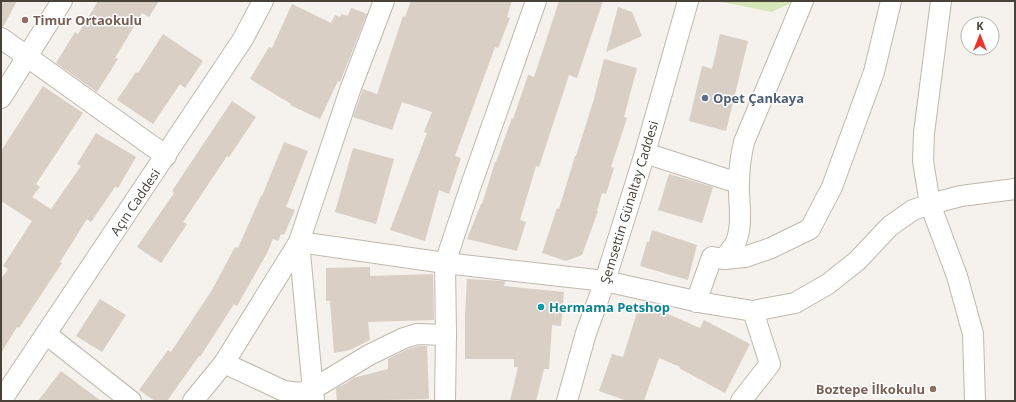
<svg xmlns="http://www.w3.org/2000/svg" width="1016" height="402" font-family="'Open Sans',sans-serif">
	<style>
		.green { fill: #d6e7b7 }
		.building { fill: #d9cfc4 }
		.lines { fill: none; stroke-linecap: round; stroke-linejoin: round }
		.minor-casing { stroke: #c0b8ae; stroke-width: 22 }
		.minor { stroke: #fff; stroke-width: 20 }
		.education-dot { fill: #8d6e63; stroke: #fff; stroke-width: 1.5 }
		.service-dot { fill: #5c6f8a; stroke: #fff; stroke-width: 1.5 }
		.culture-dot { fill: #0f9aa8; stroke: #fff; stroke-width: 1.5 }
		.labels { text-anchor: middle; stroke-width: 3; stroke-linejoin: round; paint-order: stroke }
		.education-label { font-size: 13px; font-weight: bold; fill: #785e54; stroke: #fff; text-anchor: start }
		.service-label { font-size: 13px; font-weight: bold; fill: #4e5e75; stroke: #fff; text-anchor: start }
		.street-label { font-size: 13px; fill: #494239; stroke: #fff }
		.culture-label { font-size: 13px; font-weight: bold; fill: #0d838f; stroke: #fff; text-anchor: start }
	</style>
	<rect width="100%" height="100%" fill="#f5f1ec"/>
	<polygon class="green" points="717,1 790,1 789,4 771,12"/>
	<g class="building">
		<polygon points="1,1 17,1 3,27 1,27"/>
		<polygon points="98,1 159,1 149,17 142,13 115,58 118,59 97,92 56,63 75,32 78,34"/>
		<polygon points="411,1 512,1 507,17 510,18 498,48 495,47 455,156 461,158 449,194 439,190 425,241 390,230 427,133 424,132 432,112 402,102 392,130 353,117 363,89 377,94 403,16 405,17"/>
		<polygon points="559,1 603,1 577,78 569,75 539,167 536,166 520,220 526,222 517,251 467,239 481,204 482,204 495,162 496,162 512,118 513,119 528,75 534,77"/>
		<polygon points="292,4 331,23 335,15 340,17 341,14 348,16 351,8 367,14 340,82 338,81 320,119 290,105 291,104 250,79 269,47 272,48"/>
		<polygon points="618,7 632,12 642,36 606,52"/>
		<polygon points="163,34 203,61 185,88 180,84 153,124 117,100 136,72 138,73"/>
		<polygon points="720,34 748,41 726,131 689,121 702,66 712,69"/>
		<polygon points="604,59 637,68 624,117 627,118 611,167 614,168 606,194 602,193 597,211 598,211 582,255 566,261 542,253 557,208 559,209 575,156 576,156 594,99"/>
		<polygon points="43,86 83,113 36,184 40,187 32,197 51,209 81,166 77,164 96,133 136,157 118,188 115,187 91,222 87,219 60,262 62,263 19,328 17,327 1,353 1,279 8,269 3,266 32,221 1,201 1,151"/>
		<polygon points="232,101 256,117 229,157 227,156 183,222 187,224 161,263 137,247 174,193 172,191"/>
		<polygon points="284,142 308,151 286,207 295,210 284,235 281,234 278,241 273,239 267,253 237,306 234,304 200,357 199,356 167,401 155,401 139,390 168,350 171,352 212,290 235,247 238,248 261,196 262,196"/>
		<polygon points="353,148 394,159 376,224 335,212"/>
		<polygon points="669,174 713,187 702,223 658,210"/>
		<polygon points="652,230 697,245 688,280 640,266 647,242 649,242"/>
		<polygon points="370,267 370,276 433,274 434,320 368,322 370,340 350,350 334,353 330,301 326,301 326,268"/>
		<polygon points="467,279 505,281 504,286 564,292 561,326 552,325 549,369 544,369 536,401 510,401 518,367 514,367 514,359 465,359 465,314"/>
		<polygon points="100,299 126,315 102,352 76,336"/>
		<polygon points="643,303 700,328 704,320 750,344 725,393 679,368 680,367 659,358 644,401 627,401 599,391 612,354 623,357 639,306"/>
		<polygon points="418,346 427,346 429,399 337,401 336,388 347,383 353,378 388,369 388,359 408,349"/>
		<polygon points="61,371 101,401 38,401"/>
	</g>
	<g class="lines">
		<defs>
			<g id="minor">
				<polyline points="941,1 924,133 923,161 930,204 957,276 973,334 975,401"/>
				<polyline points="1,38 166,156"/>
				<polyline points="1,98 62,1"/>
				<polyline points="645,153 738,183"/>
				<path d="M724 259C727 254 732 249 735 244 744 225 738 201 739 182 739 168 741 155 744 142L803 1"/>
				<polyline points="696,302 712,257 724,259 745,257 771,248 810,229 832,187 874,72 891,1"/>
				<polyline points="46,334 131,401"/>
				<polyline points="224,363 284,391 299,393 313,389 369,355 404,338 417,334 446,335"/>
				<polyline points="1,401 243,39 263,1"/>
				<polyline points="193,401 224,363 299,242 445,263 605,281 704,303 753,311 795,303 828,284 857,261 890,226 913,210 930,204 961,196 1015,189"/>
				<polyline points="314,401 299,242 350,90 384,1"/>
				<polyline points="445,401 446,335 445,263 470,188 536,1"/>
				<polyline points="567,401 586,333 605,281 645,153 688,1"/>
				<polyline points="741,401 770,364 753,311"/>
			</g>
		</defs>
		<use href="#minor" class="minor-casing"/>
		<use href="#minor" class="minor"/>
	</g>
	<g class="education-dot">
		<circle cx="25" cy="20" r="4"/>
		<circle cx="933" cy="389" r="4"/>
	</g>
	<circle class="service-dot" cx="705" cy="98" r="4"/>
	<circle class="culture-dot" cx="541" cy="307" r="4"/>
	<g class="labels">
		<g class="education-label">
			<text x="33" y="25">Timur Ortaokulu</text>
			<text x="925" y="394" text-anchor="end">Boztepe İlkokulu</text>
		</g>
		<g class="service-label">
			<text x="713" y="103">Opet Çankaya</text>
		</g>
		<g class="street-label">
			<text transform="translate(135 202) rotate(-56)" y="5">Açın Caddesi</text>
			<text transform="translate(629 202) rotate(-73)" y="5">Şemsettin Günaltay Caddesi</text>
		</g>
		<g class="culture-label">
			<text x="549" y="312">Hermama Petshop</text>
		</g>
	</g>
	<rect width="1016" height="402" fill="none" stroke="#494239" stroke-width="4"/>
	<g transform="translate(980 36)"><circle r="19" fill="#ffffff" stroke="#b6b3b0"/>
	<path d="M0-3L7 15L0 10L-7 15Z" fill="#f03328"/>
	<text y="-6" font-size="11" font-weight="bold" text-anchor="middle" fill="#494239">K</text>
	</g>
</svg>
